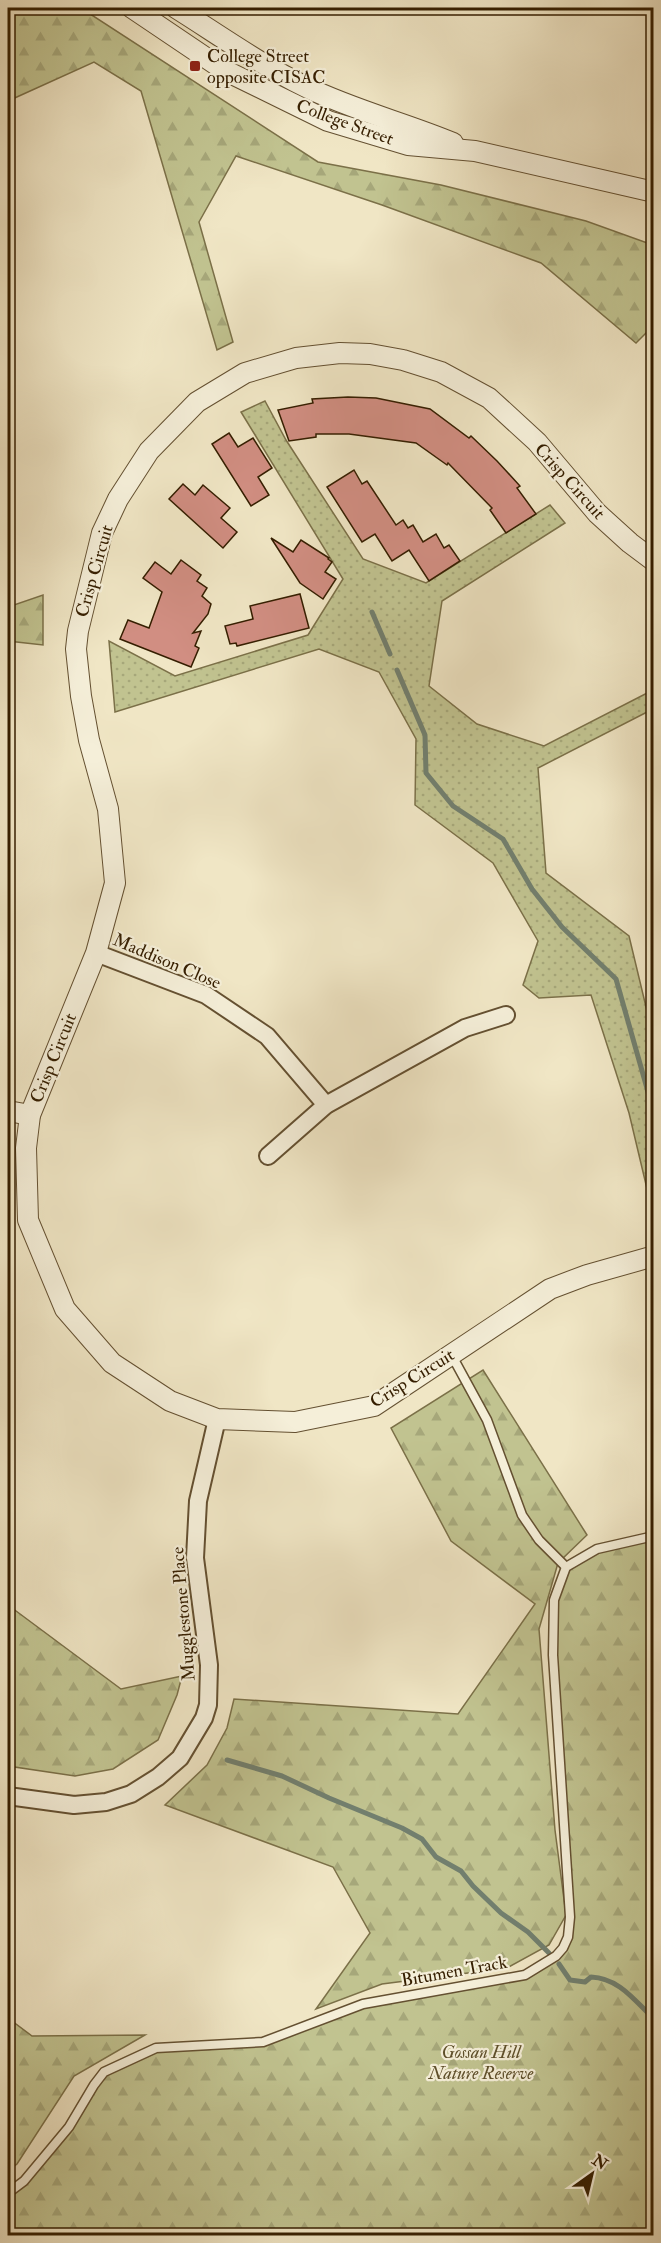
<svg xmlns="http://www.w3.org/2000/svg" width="661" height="2243" font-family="'IM FELL Double Pica',serif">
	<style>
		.green { fill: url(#green-dots); stroke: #7b7048; stroke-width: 1.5 }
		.forest { fill: url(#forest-firs); stroke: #7b7048; stroke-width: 1.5 }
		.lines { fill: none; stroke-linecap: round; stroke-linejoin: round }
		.stream { stroke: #727f6e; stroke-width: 5 }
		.building { fill: #d18e82; stroke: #351e00; stroke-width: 1.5 }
		.service-casing { stroke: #645031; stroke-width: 11 }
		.minor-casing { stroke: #645031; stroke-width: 20 }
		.tertiary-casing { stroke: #645031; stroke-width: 22 }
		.service { stroke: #f5efd9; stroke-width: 8 }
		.minor { stroke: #f5efd9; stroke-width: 16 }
		.tertiary { stroke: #f5efd9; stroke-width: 20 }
		.poi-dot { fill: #8f2418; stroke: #f5efd9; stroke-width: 2 }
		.labels { text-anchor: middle; stroke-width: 4.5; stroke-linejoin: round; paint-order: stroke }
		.poi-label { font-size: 18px; fill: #351e00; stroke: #f5efd9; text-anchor: start }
		.street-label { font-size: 18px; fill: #351e00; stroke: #f5efd9 }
		.park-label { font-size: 18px; font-style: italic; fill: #5f502b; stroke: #f5efd9 }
	</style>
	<defs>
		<pattern id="green-dots" width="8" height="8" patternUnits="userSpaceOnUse" patternTransform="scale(1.5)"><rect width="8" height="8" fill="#c1c390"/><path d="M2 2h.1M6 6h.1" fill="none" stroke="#a6a77a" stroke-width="1.8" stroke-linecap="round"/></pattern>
		<pattern id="forest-firs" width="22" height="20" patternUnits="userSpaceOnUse" patternTransform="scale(1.5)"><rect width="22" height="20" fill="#c1c390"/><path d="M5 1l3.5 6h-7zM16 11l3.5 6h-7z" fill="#a6a77a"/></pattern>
	</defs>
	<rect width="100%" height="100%" fill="#f0e6c5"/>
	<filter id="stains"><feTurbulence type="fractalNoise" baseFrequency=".00333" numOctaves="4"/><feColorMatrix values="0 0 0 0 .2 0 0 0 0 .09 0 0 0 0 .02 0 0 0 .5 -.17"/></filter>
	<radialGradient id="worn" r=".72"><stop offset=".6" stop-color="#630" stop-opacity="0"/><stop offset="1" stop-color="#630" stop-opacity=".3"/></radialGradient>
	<polygon class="green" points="265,401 286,440 363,559 426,583 550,505 565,523 442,601 429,686 477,724 544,746 653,690 653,709 538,768 546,873 629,936 653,1036 653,1214 629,1113 591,995 539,998 523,985 538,941 493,863 415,805 416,739 379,672 319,649 115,712 109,641 175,676 308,635 343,579 241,412"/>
	<g class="forest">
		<polygon points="8,8 81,8 318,162 441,185 586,221 653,245 653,326 636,343 541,263 382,205 236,156 199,222 233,342 217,350 141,91 94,62 8,101"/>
		<polygon points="43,595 43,645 8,641 8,607"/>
		<polygon points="483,1370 587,1535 558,1563 539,1629 555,1830 566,1915 549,1945 507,1968 382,1984 316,2009 370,1933 333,1867 165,1805 207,1765 227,1728 234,1699 458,1714 535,1604 451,1541 391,1428"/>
		<polygon points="653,1536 653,2235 8,2236 8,2193 69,2127 104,2072 156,2048 263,2042 363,2004 525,1975 556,1956 568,1937 554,1600 566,1567 597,1549"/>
		<polygon points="8,1605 121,1689 182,1676 177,1695 158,1740 113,1769 75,1776 8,1766"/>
		<polygon points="8,2018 32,2036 145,2035 74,2076 17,2164 8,2171"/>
	</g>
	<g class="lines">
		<g class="stream">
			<polyline points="372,612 390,654"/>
			<polyline points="397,670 425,735 426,773 453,806 503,839 532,889 562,927 616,979 654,1113"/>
			<polyline points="227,1760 282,1776 329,1798 402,1828 422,1839 436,1857 461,1871 473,1886 501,1913 528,1932 549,1953"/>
			<path d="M559 1964 570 1980 585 1982 591 1977C619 1978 635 2001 654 2019"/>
		</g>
	</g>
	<g class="building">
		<polygon points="348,397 376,398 430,409 469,438 471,436 497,461 520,486 517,488 536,514 506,533 490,510 492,508 448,463 447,465 416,443 349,434 316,434 316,437 289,441 278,410 313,403 312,399"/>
		<polygon points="229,433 238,447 253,438 272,468 258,477 269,495 251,506 212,444"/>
		<polygon points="354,470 362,484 367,481 396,525 403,520 408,528 413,525 423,542 436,534 444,548 449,545 460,561 429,581 409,550 392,561 375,534 362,542 327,487"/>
		<polygon points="183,484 195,495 203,485 230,508 221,518 237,532 223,548 169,499"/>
		<polygon points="271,538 293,552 301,540 329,558 328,559 332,562 325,572 336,579 323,599 300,583"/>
		<polygon points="181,560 201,575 197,581 207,588 202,596 211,604 208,614 193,633 201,631 195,646 199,648 191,667 120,639 128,620 149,628 162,592 143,578 155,562 171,574"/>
		<polygon points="300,594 309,628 237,646 236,643 230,644 225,626 253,619 250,606"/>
	</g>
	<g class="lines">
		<defs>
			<g id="service">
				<polyline points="451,1354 487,1420 522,1515 539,1540 566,1567"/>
				<polyline points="8,2193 24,2181 69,2127 94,2085 104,2072 156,2048 263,2042 363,2004 525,1975 556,1956 563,1948 568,1937 570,1917 553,1655 554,1600 566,1567 597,1549 654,1536"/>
			</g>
			<g id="minor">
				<polyline points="96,953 206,995 267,1036 326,1105"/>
				<polyline points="268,1156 326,1105 465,1028 506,1015"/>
				<polyline points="8,1796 74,1805 106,1802 131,1794 158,1777 180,1758 204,1718 208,1705 209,1665 195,1558 198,1501 217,1419"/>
			</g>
			<g id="tertiary">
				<polyline points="132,8 224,70 328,121 408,145 475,151 654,192"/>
				<path d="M176 8C219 35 261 65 306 87 353 110 405 123 453 143"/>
				<polyline points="654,561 630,543 597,513 537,442 489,398 441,372 403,360 370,354 340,353 296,358 245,373 197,402 149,451 118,499 102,533 78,631 76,649 81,696 89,740 108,809 115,883 96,953 30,1115 26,1148 28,1220 65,1309 112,1363 170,1401 217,1419 295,1422 374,1406 550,1289 587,1275 654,1256"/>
				<polyline points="8,1111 30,1115"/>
			</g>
		</defs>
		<use href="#service" class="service-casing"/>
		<use href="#minor" class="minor-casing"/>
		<use href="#tertiary" class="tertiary-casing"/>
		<use href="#service" class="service"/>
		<use href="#minor" class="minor"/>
		<use href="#tertiary" class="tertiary"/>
	</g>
	<rect class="poi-dot" x="189" y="60" width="12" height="12" rx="3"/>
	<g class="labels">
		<g class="poi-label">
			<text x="207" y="62">College Street<tspan x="207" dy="21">opposite CISAC</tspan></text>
		</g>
		<g class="street-label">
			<text transform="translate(345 122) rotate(20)" y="6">College Street</text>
			<text transform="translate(570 481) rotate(48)" y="6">Crisp Circuit</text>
			<text transform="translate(94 571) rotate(-74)" y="6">Crisp Circuit</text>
			<text transform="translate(167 961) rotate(23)" y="6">Maddison Close</text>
			<text transform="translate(53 1058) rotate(-68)" y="6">Crisp Circuit</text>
			<text transform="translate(412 1378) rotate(-32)" y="6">Crisp Circuit</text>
			<text transform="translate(183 1614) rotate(-95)" y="6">Mugglestone Place</text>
			<text transform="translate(454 1971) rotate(-10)" y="6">Bitumen Track</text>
		</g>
		<g class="park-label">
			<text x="481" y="2058">Gossan Hill<tspan x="481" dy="21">Nature Reserve</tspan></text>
		</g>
	</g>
	<rect width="661" height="2243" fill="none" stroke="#f0e6c5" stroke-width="30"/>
	<rect x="9" y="9" width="643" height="2225" fill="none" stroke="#351e00" stroke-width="3"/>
	<rect x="15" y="15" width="631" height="2213" fill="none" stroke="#351e00" stroke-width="1.5"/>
	<g transform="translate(592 2174) rotate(34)" stroke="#f5efd9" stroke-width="4.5" paint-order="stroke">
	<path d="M0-4.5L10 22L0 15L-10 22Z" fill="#351e00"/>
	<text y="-9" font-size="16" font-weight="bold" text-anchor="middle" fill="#351e00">N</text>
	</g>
	<rect width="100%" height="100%" filter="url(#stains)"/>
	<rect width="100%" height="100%" fill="url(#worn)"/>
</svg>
